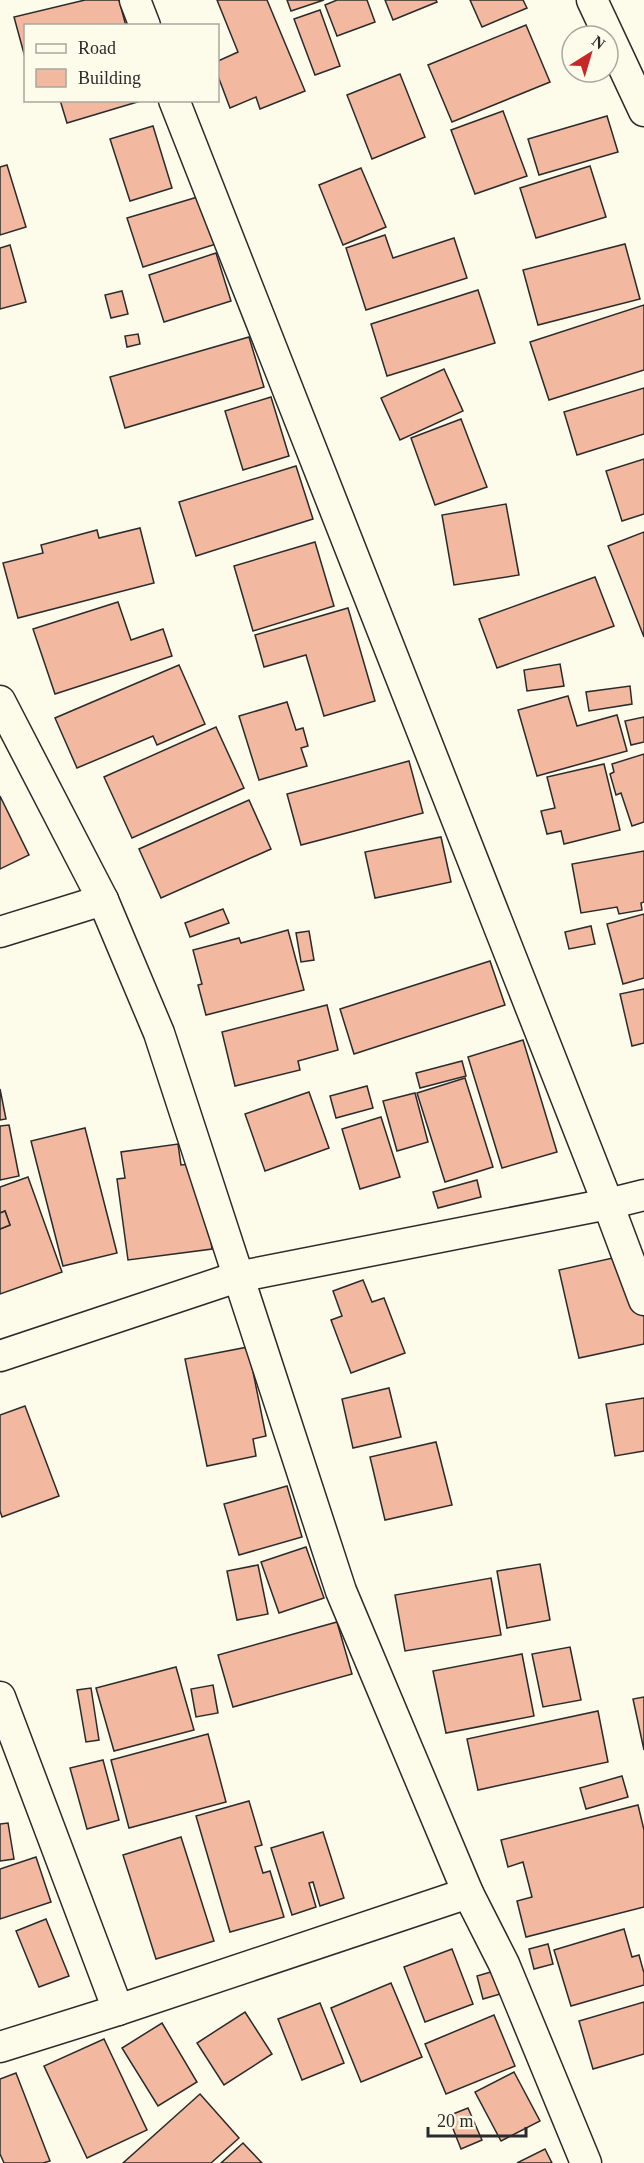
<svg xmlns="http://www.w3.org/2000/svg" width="644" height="2163" font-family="'Times New Roman',serif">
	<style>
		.building { fill: #f2b8a0; stroke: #2b2b2b; stroke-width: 1.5 }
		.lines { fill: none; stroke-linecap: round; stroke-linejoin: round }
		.minor-casing { stroke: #2b2b2b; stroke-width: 33 }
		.minor { stroke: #fdfbea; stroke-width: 30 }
	</style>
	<rect width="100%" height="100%" fill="#fdfbea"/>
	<g class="building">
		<polygon points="85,0 119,0 126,26 26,26 26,61 14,17"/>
		<polygon points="217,0 267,0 305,91 260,109 256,97 230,108 218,76 218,61 238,52"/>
		<polygon points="287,0 324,0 291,11"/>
		<polygon points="337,0 367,0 375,22 337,36 325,5"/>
		<polygon points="385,0 436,0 437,2 393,20"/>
		<polygon points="470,0 523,0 527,8 482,27"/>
		<polygon points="320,10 340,66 315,75 294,19"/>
		<polygon points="526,25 550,82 452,122 428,65"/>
		<polygon points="400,74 425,137 372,159 347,95"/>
		<polygon points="60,100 144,100 67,123"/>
		<polygon points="503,111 527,176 475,194 451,130"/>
		<polygon points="607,116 618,152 539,175 528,139"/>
		<polygon points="153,126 172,188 130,201 110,139"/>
		<polygon points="7,165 26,227 0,235 0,167"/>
		<polygon points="590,166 606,217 536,238 520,188"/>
		<polygon points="361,168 386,227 343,245 319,185"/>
		<polygon points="201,196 216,244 143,267 127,218"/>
		<polygon points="385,235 393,258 454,238 467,278 366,310 346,248"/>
		<polygon points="625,244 640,299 538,325 523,270"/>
		<polygon points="10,245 26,302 0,309 0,248"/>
		<polygon points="216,253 231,301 164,322 149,275"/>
		<polygon points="478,290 495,343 387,376 371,324"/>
		<polygon points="122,291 128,314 111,318 105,295"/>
		<polygon points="644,305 644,370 549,400 530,342"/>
		<polygon points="138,334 140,344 127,347 125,336"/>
		<polygon points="249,337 264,387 125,428 110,377"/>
		<polygon points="444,369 463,411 400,440 381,398"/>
		<polygon points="644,388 644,434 577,455 564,412"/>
		<polygon points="271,397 289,456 243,470 225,411"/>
		<polygon points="461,419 487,487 435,505 411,438"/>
		<polygon points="644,459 644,514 622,521 606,471"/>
		<polygon points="296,466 313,519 196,556 179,502"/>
		<polygon points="506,504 519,575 454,585 442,515"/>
		<polygon points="140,528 154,583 18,618 3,563 43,553 41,545 97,530 99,538"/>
		<polygon points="644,532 644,637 608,546"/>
		<polygon points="315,542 334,606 253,631 234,566"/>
		<polygon points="595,577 614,626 497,668 479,619"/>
		<polygon points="118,602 131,640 163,629 172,656 55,694 33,629"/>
		<polygon points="348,608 375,701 324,716 306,655 264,667 255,635"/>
		<polygon points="560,664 564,686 527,691 524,670"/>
		<polygon points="179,665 205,724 157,745 153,736 77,768 55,718"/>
		<polygon points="630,686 632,704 589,711 586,692"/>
		<polygon points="568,696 577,726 617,715 627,751 537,776 518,710"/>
		<polygon points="287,702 296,730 303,728 308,746 301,748 307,766 259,780 239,716"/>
		<polygon points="644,717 644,742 631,745 625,721"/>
		<polygon points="216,727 244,788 132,838 104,777"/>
		<polygon points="644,754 644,822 632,826 621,793 616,795 610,774 614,772 612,764"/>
		<polygon points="409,761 423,813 301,845 287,794"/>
		<polygon points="604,764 620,830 564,844 561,831 547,834 541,811 555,808 547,777"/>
		<polygon points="0,796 29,855 0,869"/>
		<polygon points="249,800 271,849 161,898 139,849"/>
		<polygon points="441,837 451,882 375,898 365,852"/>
		<polygon points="644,851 644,902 641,903 642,910 619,914 617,907 581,913 572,864"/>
		<polygon points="223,909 229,923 190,937 185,923"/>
		<polygon points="644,914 644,978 623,984 607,924"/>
		<polygon points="591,926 595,944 569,949 565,932"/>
		<polygon points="288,930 304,990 206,1015 198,985 202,984 193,950 239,938 241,943"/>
		<polygon points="309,931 314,960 301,962 296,933"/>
		<polygon points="490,961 505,1005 354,1054 340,1009"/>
		<polygon points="644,989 644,1043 632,1046 620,994"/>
		<polygon points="327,1005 338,1050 298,1061 300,1070 235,1086 222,1032"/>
		<polygon points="523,1040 557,1152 502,1168 468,1057"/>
		<polygon points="462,1061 466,1076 420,1088 416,1073"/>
		<polygon points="465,1078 493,1167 445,1182 417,1093"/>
		<polygon points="367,1086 373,1108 336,1118 330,1096"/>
		<polygon points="0,1089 6,1119 0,1120"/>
		<polygon points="309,1092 329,1148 265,1171 245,1114"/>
		<polygon points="415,1093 428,1142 397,1151 383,1101"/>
		<polygon points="381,1117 400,1177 360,1189 342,1129"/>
		<polygon points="9,1125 19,1176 0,1180 0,1126"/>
		<polygon points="85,1128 117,1253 63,1266 31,1141"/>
		<polygon points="178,1144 181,1165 200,1163 212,1249 128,1260 117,1179 125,1178 121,1152"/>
		<polygon points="28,1177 62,1272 0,1294 0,1229 10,1225 5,1211 0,1213 0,1187"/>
		<polygon points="477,1180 481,1197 438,1208 433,1192"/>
		<polygon points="5,1211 10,1225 0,1229 0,1213"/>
		<polygon points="617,1257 636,1279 644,1315 644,1344 579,1358 559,1270"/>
		<polygon points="363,1280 372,1302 384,1298 405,1353 351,1373 331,1320 342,1316 333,1291"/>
		<polygon points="248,1347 266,1436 253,1439 256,1456 207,1466 185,1359"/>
		<polygon points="389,1388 401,1437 353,1448 342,1399"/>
		<polygon points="644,1398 644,1451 615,1456 606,1404"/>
		<polygon points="25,1406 59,1496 2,1517 0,1511 0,1415"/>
		<polygon points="436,1442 452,1505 385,1520 370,1457"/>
		<polygon points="287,1486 302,1537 239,1555 224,1504"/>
		<polygon points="306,1547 324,1598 279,1613 261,1562"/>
		<polygon points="540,1564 550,1620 507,1628 497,1571"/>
		<polygon points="258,1565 268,1614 237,1620 227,1571"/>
		<polygon points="491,1578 501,1635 405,1651 395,1595"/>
		<polygon points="337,1622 352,1674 233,1707 218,1655"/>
		<polygon points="570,1647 581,1700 543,1707 532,1654"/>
		<polygon points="522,1654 534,1716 446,1733 433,1671"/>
		<polygon points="176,1667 194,1730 114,1751 96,1688"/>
		<polygon points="213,1685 218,1713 196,1717 191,1689"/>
		<polygon points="91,1688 99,1740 86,1742 77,1690"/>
		<polygon points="644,1697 644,1750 633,1699"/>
		<polygon points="598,1711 608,1762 478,1790 467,1739"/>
		<polygon points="208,1734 226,1802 129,1828 111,1760"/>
		<polygon points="103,1760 119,1820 87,1829 70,1768"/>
		<polygon points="622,1776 628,1797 586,1809 580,1788"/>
		<polygon points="249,1801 262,1845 255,1847 263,1873 270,1871 284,1917 230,1932 196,1816"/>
		<polygon points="638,1805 644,1830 644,1907 526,1937 517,1901 532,1897 523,1862 508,1867 501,1840"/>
		<polygon points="8,1823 14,1859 0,1861 0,1824"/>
		<polygon points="323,1832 344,1898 320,1906 313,1882 309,1883 316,1907 292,1915 271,1848"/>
		<polygon points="181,1837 214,1941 156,1959 123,1855"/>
		<polygon points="36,1857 51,1902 0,1919 0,1869"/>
		<polygon points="46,1919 69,1976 39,1987 16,1931"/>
		<polygon points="624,1929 632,1957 639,1955 644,1973 644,1985 571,2006 554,1950"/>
		<polygon points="548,1944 553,1964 534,1969 529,1949"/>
		<polygon points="452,1949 473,2004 425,2022 404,1967"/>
		<polygon points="501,1969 507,1992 483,1999 477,1976"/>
		<polygon points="391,1983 422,2057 361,2082 331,2008"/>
		<polygon points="644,2002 644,2054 593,2069 579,2021"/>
		<polygon points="320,2003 344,2063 302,2080 278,2019"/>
		<polygon points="245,2012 272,2054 224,2085 197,2043"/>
		<polygon points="494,2015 515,2066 446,2094 425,2044"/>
		<polygon points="162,2023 197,2082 158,2106 122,2048"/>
		<polygon points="104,2039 147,2130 87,2158 44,2066"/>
		<polygon points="514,2072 540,2121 501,2141 475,2092"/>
		<polygon points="16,2073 50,2161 43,2163 4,2163 0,2154 0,2079"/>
		<polygon points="200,2094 239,2138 211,2163 123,2163"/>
		<polygon points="468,2108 482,2140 461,2149 448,2116"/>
		<polygon points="243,2143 262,2163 221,2163"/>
		<polygon points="545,2149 552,2163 517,2163"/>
	</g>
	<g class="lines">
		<defs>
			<g id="minor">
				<polyline points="135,0 145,26"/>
				<polyline points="592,0 644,111"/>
				<polyline points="174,100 608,1204 644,1300"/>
				<polyline points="0,701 103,900 159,1033 341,1591 468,1893 504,1964 586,2163"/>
				<polyline points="0,932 103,900"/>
				<polyline points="0,1356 237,1277 608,1204 644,1195"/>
				<polyline points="0,1697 118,2010"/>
				<polyline points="0,2047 118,2010 468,1893"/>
			</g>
		</defs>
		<use href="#minor" class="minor-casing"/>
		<use href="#minor" class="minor"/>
	</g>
	<rect x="24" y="24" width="195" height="78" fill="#fdfbea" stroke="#a9a89e" stroke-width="1.5"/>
	<rect x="36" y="44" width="30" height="9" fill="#fdfbea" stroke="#a9a89e" stroke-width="1.5"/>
	<text x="78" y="54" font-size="18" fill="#2b2b2b">Road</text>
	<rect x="36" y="69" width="30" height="18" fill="#f2b8a0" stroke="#a9a89e" stroke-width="1.5"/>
	<text x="78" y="84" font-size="18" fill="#2b2b2b">Building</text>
	<g transform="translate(590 54) rotate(37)"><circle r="28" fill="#fdfbea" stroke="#a9a89e" stroke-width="1.5"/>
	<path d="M0-4.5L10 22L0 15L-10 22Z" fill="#c62828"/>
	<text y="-9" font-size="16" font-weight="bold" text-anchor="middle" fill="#2b2b2b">N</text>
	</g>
	<path d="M428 2127v9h98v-9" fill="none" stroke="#2b2b2b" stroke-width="3"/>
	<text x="437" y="2127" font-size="18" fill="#2b2b2b" stroke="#fdfbea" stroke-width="4.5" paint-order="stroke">20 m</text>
</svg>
